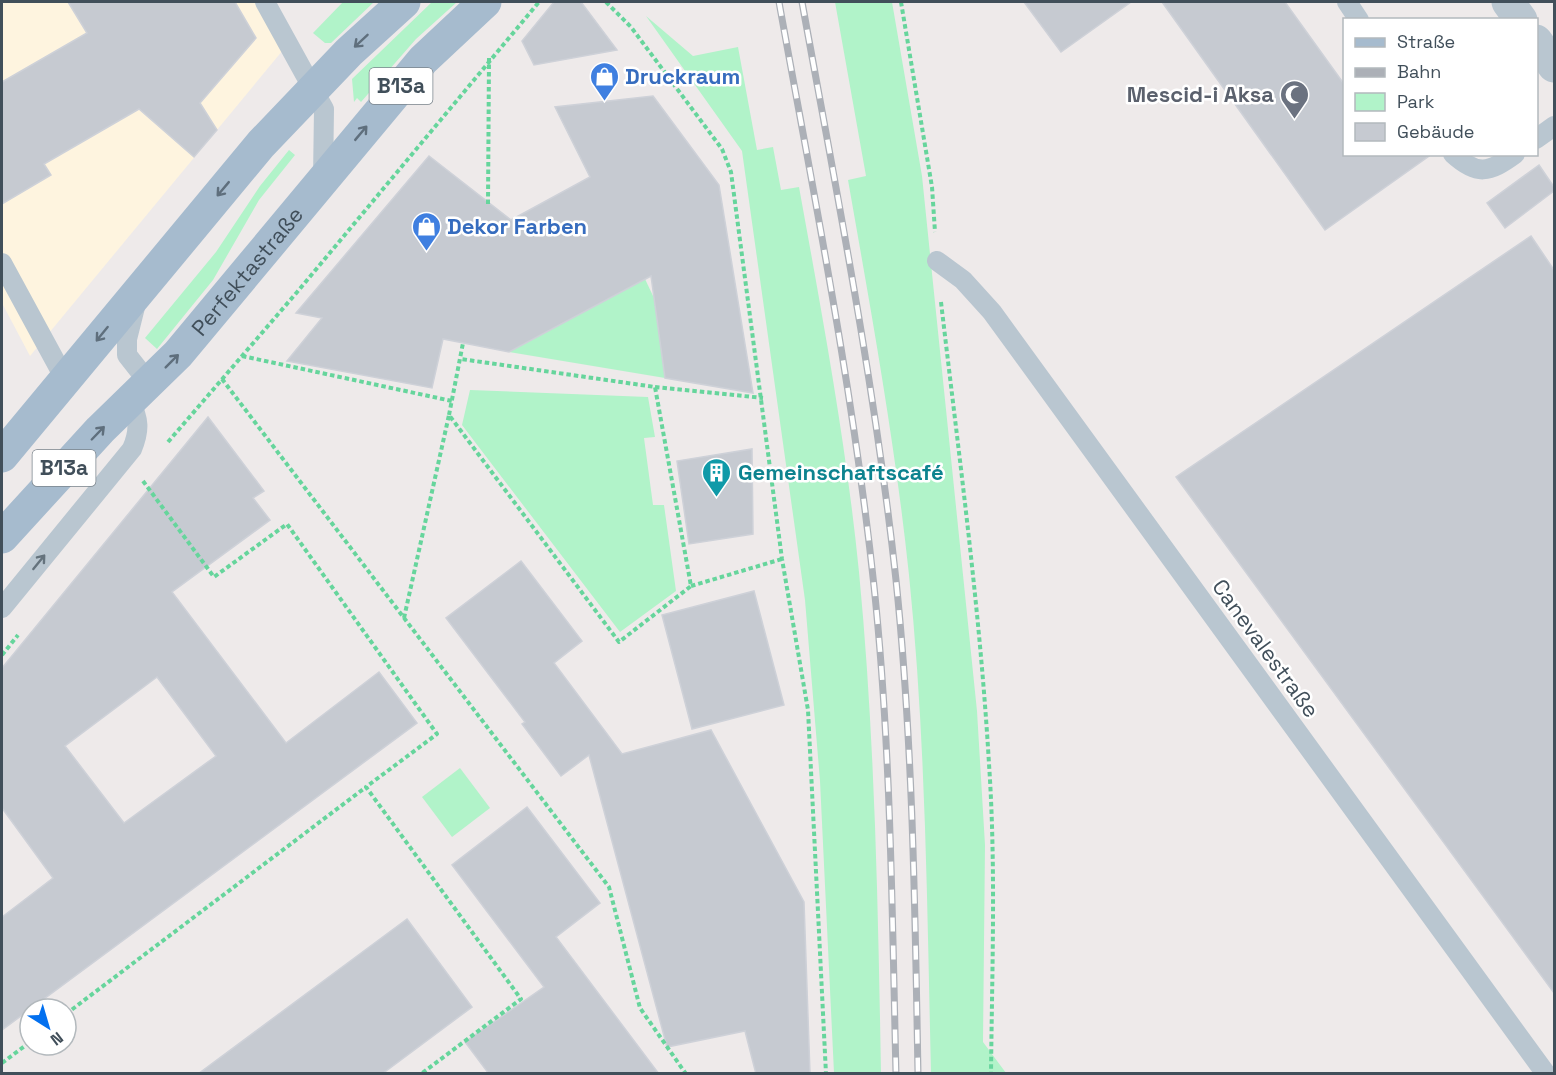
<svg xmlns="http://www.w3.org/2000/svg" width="1556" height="1075" font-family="'Space Grotesk',sans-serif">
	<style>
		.commercial { fill: #fef4df }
		.green { fill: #b1f3c9 }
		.building { fill: #c6cad1; stroke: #ced1d8; stroke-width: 1.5; fill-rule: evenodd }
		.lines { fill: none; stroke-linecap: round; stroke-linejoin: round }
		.path { stroke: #66d59c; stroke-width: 4; stroke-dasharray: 4.5 3; stroke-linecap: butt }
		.service { stroke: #b9c6d0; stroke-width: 20 }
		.minor { stroke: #b9c6d0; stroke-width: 33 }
		.primary { stroke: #a6bbce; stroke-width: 33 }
		.rail-casing { stroke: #acb0b7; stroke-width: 7 }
		.rail { stroke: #fff; stroke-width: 4.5; stroke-dasharray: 14; stroke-linecap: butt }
		.oneway { stroke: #5f6f7d }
		.oneway2 { stroke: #65737d }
		.labels { text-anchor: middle; stroke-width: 5; stroke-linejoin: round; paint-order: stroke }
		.shield { fill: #fff; stroke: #7a848c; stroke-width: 1.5 }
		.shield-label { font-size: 21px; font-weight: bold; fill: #414f5a }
		.shop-label { font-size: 22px; font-weight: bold; fill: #366cbe; stroke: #fff; text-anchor: start }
		.worship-label { font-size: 22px; font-weight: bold; fill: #5b616d; stroke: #fff; text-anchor: end }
		.street-label { font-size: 22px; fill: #414f5a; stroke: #fff }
		.culture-label { font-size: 22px; font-weight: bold; fill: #0d838f; stroke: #fff; text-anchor: start }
	</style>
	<rect width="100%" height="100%" fill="#eeeaea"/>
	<polygon class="commercial" points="2,2 265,2 288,44 30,356 2,303"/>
	<g class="green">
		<polygon points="343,2 374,2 331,43 325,43 313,33"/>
		<polygon points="432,2 457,2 416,39 361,102 357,98 354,102 352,79"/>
		<path d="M835 2H892L922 176 977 711 985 845 983 1042 1006 1073H931C927 907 926 740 909 575 895 442 871 311 848 180L866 176Z"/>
		<path d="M646 16 693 56 738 47 757 150 773 147 781 190 799 187C822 314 846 442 859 572 875 738 878 906 881 1073H834L820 781 805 600 742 151Z"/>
		<polygon points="289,150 295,155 259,200 213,280 157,349 145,338 216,252 260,186"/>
		<polygon points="645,279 654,298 665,378 509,352"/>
		<polygon points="470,390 648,397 655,437 644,438 653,505 664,505 676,591 620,632 462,425"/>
		<polygon points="460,768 490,808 452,837 422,797"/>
	</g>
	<g class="building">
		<polygon points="68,2 235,2 256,38 200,103 217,130 194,157 139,109 44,164 51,175 2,204 2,82 87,33"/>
		<polygon points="554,2 581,2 617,50 534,65 522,41"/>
		<polygon points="1024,2 1131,2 1061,52"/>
		<polygon points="1162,2 1285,2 1344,84 1344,154 1432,154 1325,230"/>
		<polygon points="653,96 719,185 753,393 665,378 651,276 509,352 443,339 432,388 287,361 322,318 296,313 429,156 511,220 590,177 555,107"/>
		<polygon points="1539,165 1554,187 1554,191 1505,228 1487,203"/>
		<polygon points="1531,236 1554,270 1554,993 1176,477"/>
		<path d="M208 417 264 491 253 498 270 520 172 592 286 743 379 672 417 723 2 1030V917L53 878 2 808V668ZM157 677 216 756 124 823 65 746Z"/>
		<polygon points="752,449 753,534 689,544 677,461"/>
		<polygon points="521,561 582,641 554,663 622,754 711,730 804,902 810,1074 756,1074 745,1031 667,1047 589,755 561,776 522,724 525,722 446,618"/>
		<polygon points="754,591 784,705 692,729 662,615"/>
		<polygon points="527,807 600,903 556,937 659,1074 489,1074 465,1042 544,987 452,865"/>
		<polygon points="407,919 472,1007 382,1074 198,1074"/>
	</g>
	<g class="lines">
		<g class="path">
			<polyline points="606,2 631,27 722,149 731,172 782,559 808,710 826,1074"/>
			<polyline points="901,2 932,187 935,232"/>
			<polyline points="488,204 489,58"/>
			<path d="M941 302C959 456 980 610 989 764 996 867 992 970 991 1074"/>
			<polyline points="242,356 452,401"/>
			<polyline points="222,379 609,887 640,1008 686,1074"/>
			<polyline points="655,387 763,398"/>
			<polyline points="449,415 463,343"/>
			<polyline points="168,442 298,291 539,2"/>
			<polyline points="143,481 214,577 287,524 437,734 366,787 521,999 421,1074"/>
			<polyline points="691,586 782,559"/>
			<polyline points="404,618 449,415 619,642 691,586 655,387 461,359"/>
			<polyline points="2,655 18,635"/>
			<polyline points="66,1014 366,787"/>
			<polyline points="2,1063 30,1042"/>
		</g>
		<g class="service">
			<polyline points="265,2 324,109 323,178"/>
			<polyline points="1347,2 1359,20"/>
			<polyline points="1536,139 1554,126"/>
			<path d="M1453 154C1477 176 1489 173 1515 154"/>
			<polyline points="937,261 963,280 992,312 1546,1074"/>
			<polyline points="2,263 65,379"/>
			<polyline points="136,303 127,339 127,355 149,383"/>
			<path d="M2 608 132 449C140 430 139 419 130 401"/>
		</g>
		<g class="minor">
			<polyline points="1508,2 1521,20"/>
			<polyline points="1536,41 1554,66"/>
		</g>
		<g class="primary">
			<polyline points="2,456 261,144 349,52 404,2"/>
			<path id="s1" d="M2 537 100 430 178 354 423 60 485 2"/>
		</g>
		<defs>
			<g id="rail">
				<path d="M779 2C814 196 853 389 874 586 891 747 892 911 896 1074"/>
				<path d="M802 2C837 194 875 386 896 580 913 744 915 909 918 1074"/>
			</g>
		</defs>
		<use href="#rail" class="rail-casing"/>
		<use href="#rail" class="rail"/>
	</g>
	<defs><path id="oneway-shaft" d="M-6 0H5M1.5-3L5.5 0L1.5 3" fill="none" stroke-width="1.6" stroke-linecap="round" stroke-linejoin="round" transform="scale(1.5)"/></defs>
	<g class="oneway">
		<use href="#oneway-shaft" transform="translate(361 41) rotate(137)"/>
		<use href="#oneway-shaft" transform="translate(361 133) rotate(-50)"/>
		<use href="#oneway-shaft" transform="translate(223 189) rotate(130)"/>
		<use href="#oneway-shaft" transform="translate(102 334) rotate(129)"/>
		<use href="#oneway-shaft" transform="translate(172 361) rotate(-45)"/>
		<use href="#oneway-shaft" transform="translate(98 433) rotate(-46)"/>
	</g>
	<use class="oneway2" href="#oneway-shaft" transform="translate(39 562) rotate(-51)"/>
	<defs>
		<symbol id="shop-pin" viewBox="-11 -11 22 30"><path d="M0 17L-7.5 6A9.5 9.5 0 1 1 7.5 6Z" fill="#3f7fe0" stroke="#fff"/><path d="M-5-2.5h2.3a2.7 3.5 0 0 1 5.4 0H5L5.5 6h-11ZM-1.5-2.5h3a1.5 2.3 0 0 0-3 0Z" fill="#fff"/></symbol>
		<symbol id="mosque-pin" viewBox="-11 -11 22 30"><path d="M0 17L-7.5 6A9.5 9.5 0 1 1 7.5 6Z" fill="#6b7280" stroke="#fff"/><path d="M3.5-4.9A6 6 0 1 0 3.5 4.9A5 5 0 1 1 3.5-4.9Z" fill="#fff"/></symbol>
		<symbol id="building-pin" viewBox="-11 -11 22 30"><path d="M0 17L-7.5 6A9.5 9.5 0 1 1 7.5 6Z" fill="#0f9aa8" stroke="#fff"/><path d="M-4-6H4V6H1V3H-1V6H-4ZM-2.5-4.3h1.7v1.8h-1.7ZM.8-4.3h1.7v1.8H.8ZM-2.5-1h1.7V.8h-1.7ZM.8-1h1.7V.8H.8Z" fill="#fff"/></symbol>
	</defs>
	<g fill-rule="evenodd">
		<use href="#shop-pin" x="588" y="60" width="33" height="45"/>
		<use href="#mosque-pin" x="1278" y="78" width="33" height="45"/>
		<use href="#shop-pin" x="410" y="210" width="33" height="45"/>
		<use href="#building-pin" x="700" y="456" width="33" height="45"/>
	</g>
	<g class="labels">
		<g class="shield">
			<rect x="369.5" y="68" width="63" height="36" rx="4.5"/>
			<rect x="32.5" y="450" width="63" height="36" rx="4.5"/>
		</g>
		<g class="shield-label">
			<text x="401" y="93">B13a</text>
			<text x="64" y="475">B13a</text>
		</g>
		<g class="shop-label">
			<text x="625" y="84">Druckraum</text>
			<text x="447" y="234">Dekor Farben</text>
		</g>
		<g class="worship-label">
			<text x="1274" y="102">Mescid-i Aksa</text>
		</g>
		<g class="street-label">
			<text dy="8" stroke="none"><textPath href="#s1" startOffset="362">Perfektastraße</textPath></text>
			<text transform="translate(1266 648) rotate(54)" y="8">Canevalestraße</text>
		</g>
		<g class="culture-label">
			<text x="738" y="480">Gemeinschaftscafé</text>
		</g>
	</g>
	<rect width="1556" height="1075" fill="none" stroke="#414f5a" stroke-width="6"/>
	<rect x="1343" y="18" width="195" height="138" fill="#ffffff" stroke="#b3b9bd" stroke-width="1.5"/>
	<rect x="1355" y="38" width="30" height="9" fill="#a6bbce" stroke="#b3b9bd" stroke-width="1.5"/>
	<text x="1397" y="48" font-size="18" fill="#414f5a">Straße</text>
	<rect x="1355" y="68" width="30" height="9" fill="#acb0b7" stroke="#b3b9bd" stroke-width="1.5"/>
	<text x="1397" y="78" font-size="18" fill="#414f5a">Bahn</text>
	<rect x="1355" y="93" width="30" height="18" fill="#b1f3c9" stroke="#b3b9bd" stroke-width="1.5"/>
	<text x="1397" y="108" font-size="18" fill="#414f5a">Park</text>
	<rect x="1355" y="123" width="30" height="18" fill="#c6cad1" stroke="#b3b9bd" stroke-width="1.5"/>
	<text x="1397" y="138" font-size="18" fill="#414f5a">Gebäude</text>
	<g transform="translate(48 1027) rotate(143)"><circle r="28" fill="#ffffff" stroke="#b3b9bd" stroke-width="1.5"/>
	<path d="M0-4.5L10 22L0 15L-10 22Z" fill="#0370ef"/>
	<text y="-9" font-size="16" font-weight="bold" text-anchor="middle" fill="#414f5a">N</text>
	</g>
</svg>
